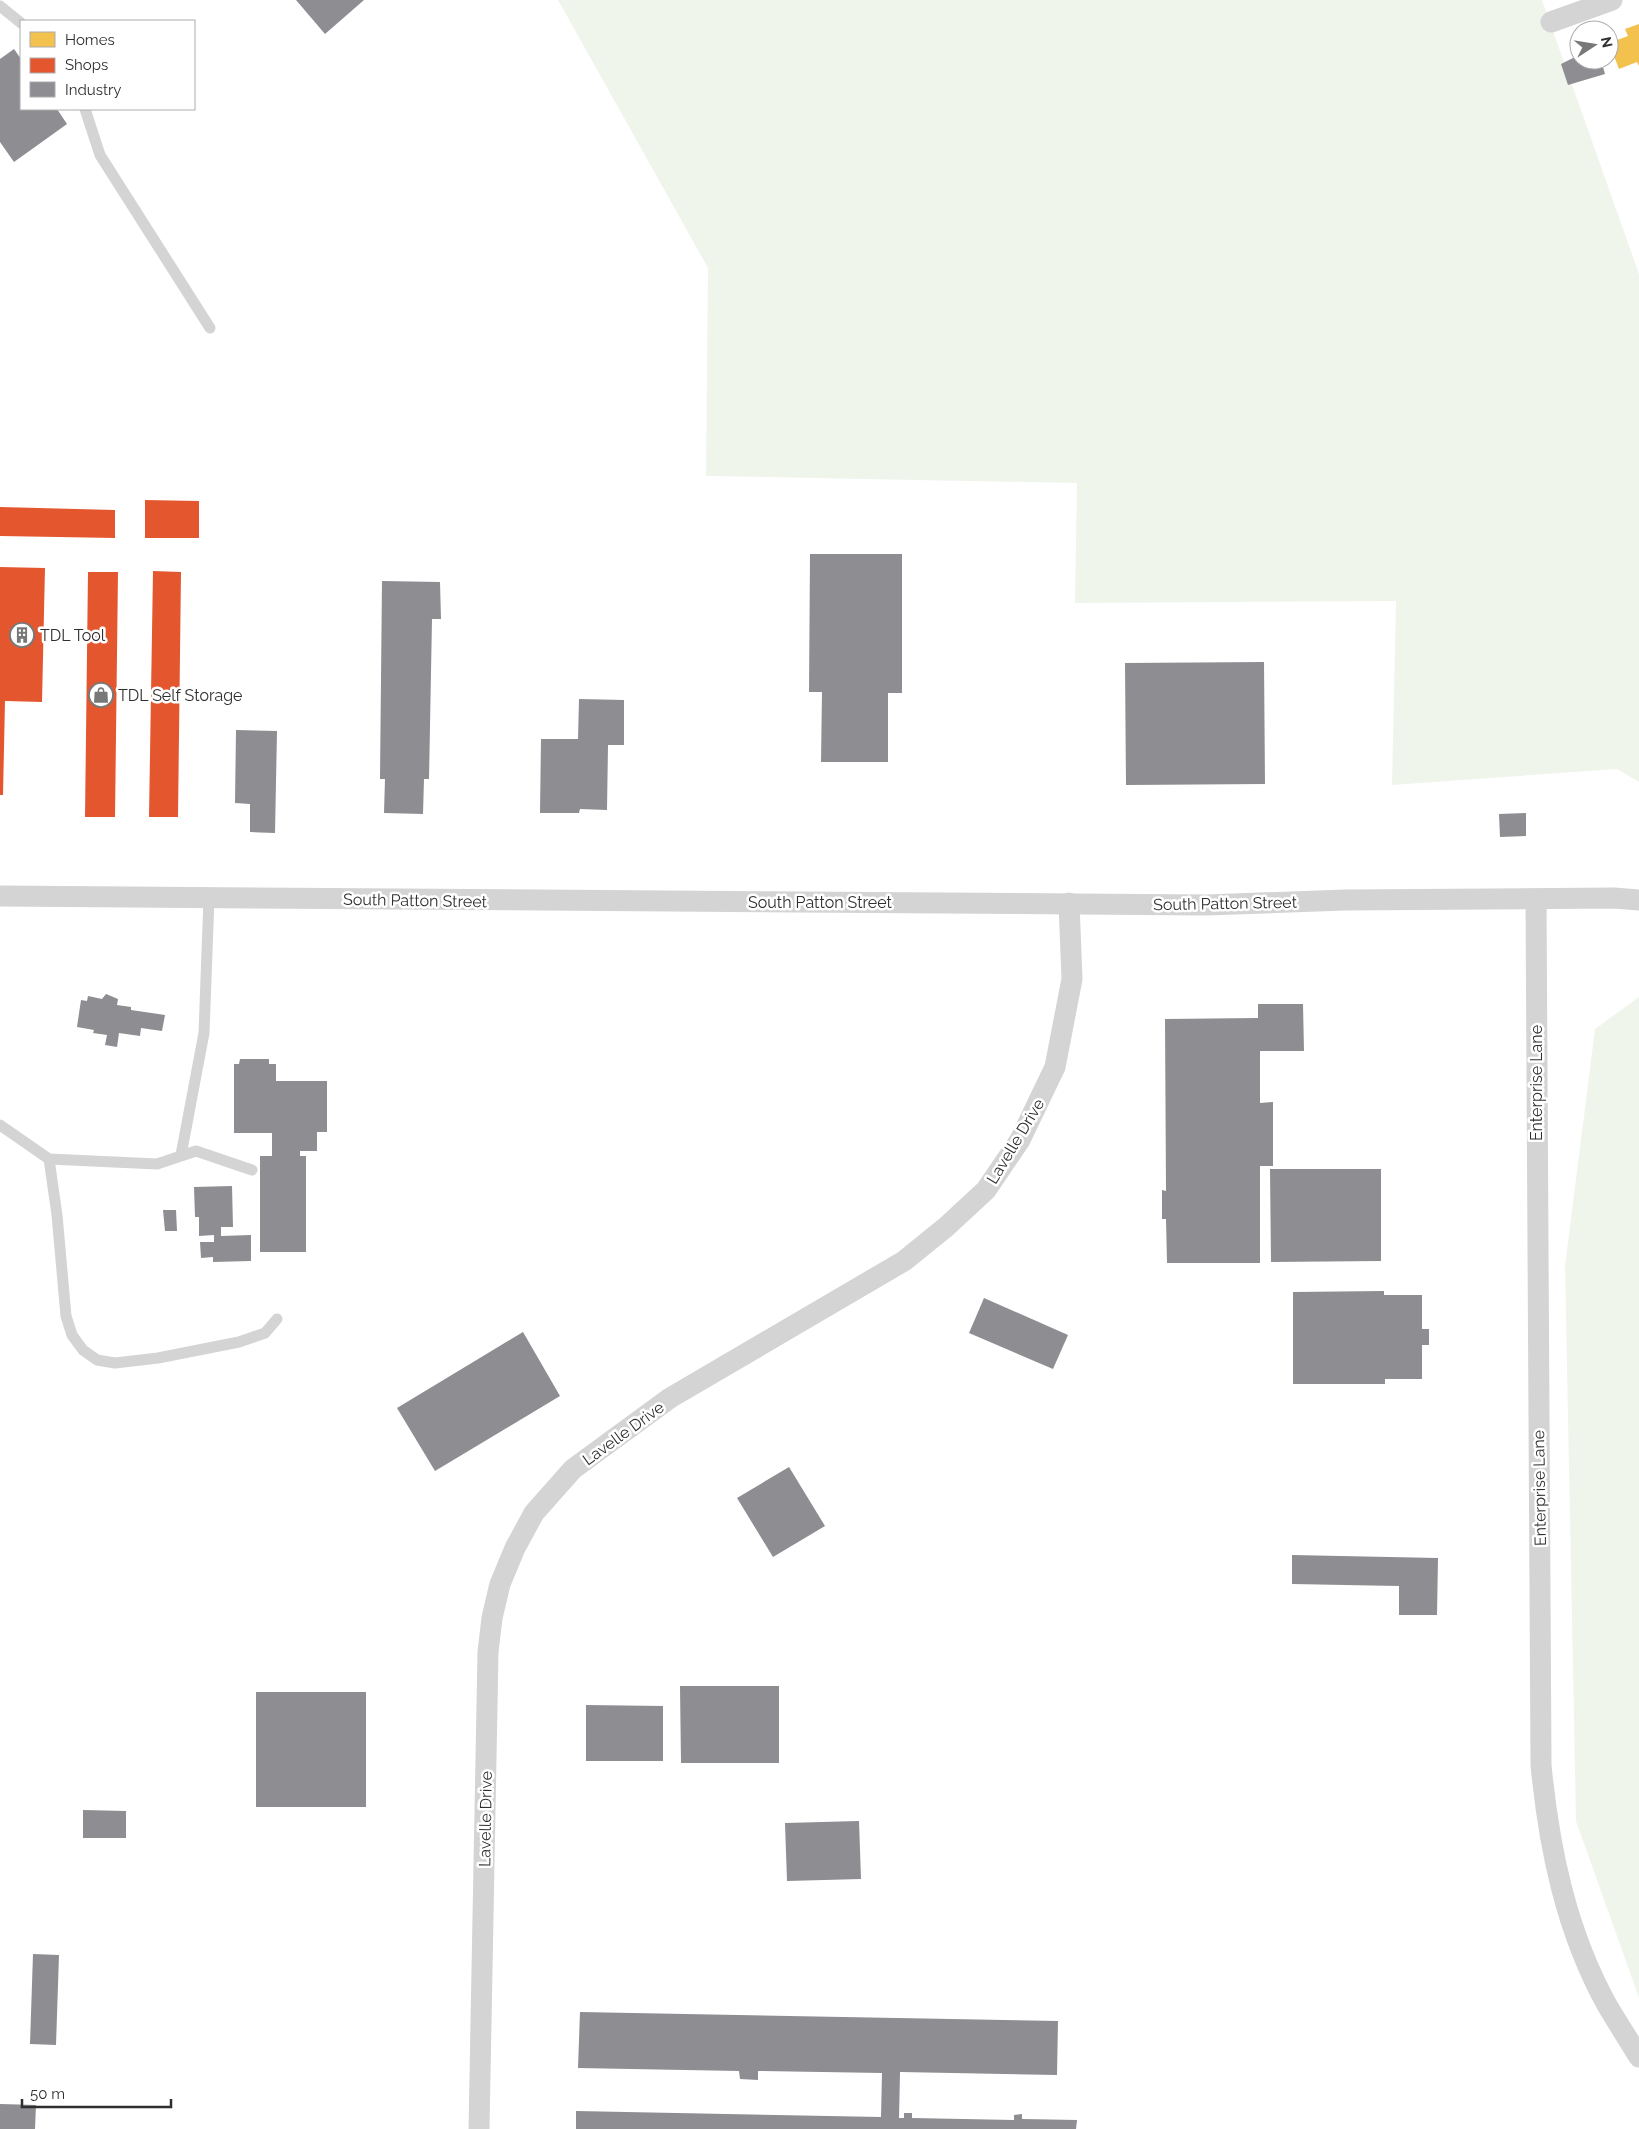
<svg xmlns="http://www.w3.org/2000/svg" width="1639" height="2129" font-family="Raleway,sans-serif">
	<style>
		.green { fill: #f0f5ec }
		.homes { fill: #f2c14e }
		.shops { fill: #e4572e }
		.industry { fill: #8d8d92 }
		.lines { fill: none; stroke-linecap: round; stroke-linejoin: round }
		.lane { stroke: #d4d4d4; stroke-width: 11 }
		.street { stroke: #d4d4d4; stroke-width: 21 }
		.labels { text-anchor: middle; stroke-width: 5; stroke-linejoin: round; paint-order: stroke }
		.poi-label { font-size: 16px; fill: #2f2f2f; stroke: #fff; text-anchor: start }
		.street-label { font-size: 16px; fill: #2f2f2f; stroke: #fff }
	</style>
	<rect width="100%" height="100%" fill="#fff"/>
	<g class="green">
		<polygon points="558,0 1542,0 1639,274 1639,782 1617,769 1392,785 1396,601 1075,603 1077,483 706,476 708,268"/>
		<polygon points="1639,997 1639,1998 1576,1821 1565,1266 1595,1029"/>
	</g>
	<polygon class="homes" points="1639,24 1639,66 1637,62 1619,69 1609,43 1628,36 1625,29"/>
	<g class="shops">
		<polygon points="145,500 199,501 199,538 145,538"/>
		<polygon points="0,507 115,510 115,538 0,536"/>
		<polygon points="0,567 45,568 42,702 5,701 3,795 0,795"/>
		<polygon points="153,571 181,572 178,817 149,817"/>
		<polygon points="88,572 118,572 115,817 85,817"/>
	</g>
	<g class="industry">
		<polygon points="296,0 364,0 325,34"/>
		<polygon points="14,49 21,59 21,109 57,109 67,124 14,162 0,142 0,59"/>
		<polygon points="1579,55 1579,60 1601,60 1605,74 1568,85 1561,64"/>
		<polygon points="810,554 902,554 902,693 888,693 888,762 821,762 822,692 809,692"/>
		<polygon points="382,581 440,582 441,619 432,619 429,779 424,779 423,814 384,813 385,779 380,779"/>
		<polygon points="1264,662 1265,784 1126,785 1125,663"/>
		<polygon points="579,699 624,700 624,745 608,745 607,810 580,809 579,813 540,813 541,739 578,739"/>
		<polygon points="236,730 277,731 275,833 250,832 250,804 235,803"/>
		<polygon points="1526,813 1526,836 1500,837 1499,814"/>
		<polygon points="106,994 118,999 117,1005 131,1007 131,1010 165,1015 162,1031 141,1028 140,1036 119,1033 117,1047 105,1045 107,1035 93,1033 94,1030 77,1027 81,1000 87,1001 88,996 102,999"/>
		<polygon points="1258,1004 1303,1004 1304,1051 1260,1051 1260,1103 1273,1102 1273,1166 1260,1166 1260,1263 1167,1263 1166,1219 1162,1219 1162,1190 1166,1191 1165,1019 1258,1018"/>
		<polygon points="240,1059 269,1059 269,1064 276,1064 276,1081 327,1081 327,1132 317,1132 317,1151 300,1151 300,1156 306,1156 306,1252 260,1252 260,1156 272,1156 272,1133 234,1133 234,1064 239,1064"/>
		<polygon points="1270,1169 1381,1169 1381,1261 1271,1262"/>
		<polygon points="232,1186 233,1227 221,1227 221,1236 251,1235 251,1261 213,1262 213,1257 201,1258 200,1242 214,1242 214,1235 199,1236 199,1217 195,1217 194,1187"/>
		<polygon points="163,1210 176,1210 177,1231 165,1231"/>
		<polygon points="1384,1291 1384,1295 1422,1295 1422,1329 1429,1329 1429,1345 1422,1345 1422,1379 1385,1379 1385,1384 1293,1384 1293,1292"/>
		<polygon points="984,1298 1068,1335 1053,1369 969,1333"/>
		<polygon points="523,1332 560,1396 435,1471 397,1408"/>
		<polygon points="789,1467 825,1526 773,1557 737,1498"/>
		<polygon points="1292,1555 1438,1558 1437,1615 1399,1615 1399,1586 1292,1584"/>
		<polygon points="680,1686 779,1686 779,1763 681,1763"/>
		<rect x="256" y="1692" width="110" height="115"/>
		<polygon points="586,1705 663,1706 663,1761 586,1761"/>
		<polygon points="83,1810 126,1811 126,1838 83,1838"/>
		<polygon points="859,1821 861,1879 787,1881 785,1823"/>
		<polygon points="33,1954 59,1955 56,2045 30,2044"/>
		<polygon points="580,2012 1058,2021 1057,2075 900,2072 899,2118 904,2118 904,2113 912,2113 912,2118 1014,2120 1014,2115 1022,2114 1022,2119 1077,2120 1076,2129 576,2129 576,2111 881,2117 882,2073 758,2071 758,2080 740,2079 739,2071 578,2068"/>
		<polygon points="0,2104 36,2105 35,2129 0,2129"/>
	</g>
	<g class="lines">
		<g class="lane">
			<polyline points="0,6 21,23"/>
			<polyline points="85,109 100,155 210,328"/>
			<polyline points="0,1125 49,1159 157,1164 196,1151 252,1170"/>
			<polyline points="181,1155 204,1033 209,898"/>
			<polyline points="49,1159 57,1215 66,1316 72,1335 83,1350 97,1360 115,1363 158,1358 239,1342 265,1333 277,1319"/>
		</g>
		<g class="street">
			<polyline points="1551,22 1612,0"/>
			<polyline points="0,896 1206,905 1345,900 1614,898 1639,900"/>
			<path d="M1536 899 1541 1765C1549 1848 1566 1931 1607 2005 1617 2022 1628 2039 1639 2057"/>
			<polyline points="479,2129 488,1652 492,1618 500,1584 515,1548 534,1513 573,1469 670,1398 904,1261 946,1227 986,1190 1020,1140 1055,1067 1072,979 1069,903"/>
		</g>
	</g>
	<defs>
		<symbol id="building-ring" viewBox="-11 -11 22 22"><circle r="9.5" fill="#fff" stroke="#787878" stroke-width="1.5"/><path d="M-4-6H4V6H1V3H-1V6H-4ZM-2.5-4.3h1.7v1.8h-1.7ZM.8-4.3h1.7v1.8H.8ZM-2.5-1h1.7V.8h-1.7ZM.8-1h1.7V.8H.8Z" fill="#787878"/></symbol>
		<symbol id="shop-ring" viewBox="-11 -11 22 22"><circle r="9.5" fill="#fff" stroke="#787878" stroke-width="1.5"/><path d="M-5-2.5h2.3a2.7 3.5 0 0 1 5.4 0H5L5.5 6h-11ZM-1.5-2.5h3a1.5 2.3 0 0 0-3 0Z" fill="#787878"/></symbol>
	</defs>
	<g fill-rule="evenodd">
		<use href="#building-ring" x="8" y="621" width="28" height="28"/>
		<use href="#shop-ring" x="87" y="681" width="28" height="28"/>
	</g>
	<g class="labels">
		<g class="poi-label">
			<text x="40" y="641">TDL Tool</text>
			<text x="118" y="701">TDL Self Storage</text>
		</g>
		<g class="street-label">
			<text transform="translate(415 900) rotate(1)" y="6">South Patton Street</text>
			<text x="820" y="908">South Patton Street</text>
			<text transform="translate(1225 903) rotate(-1)" y="6">South Patton Street</text>
			<text transform="translate(1536 1083) rotate(-90)" y="6">Enterprise Lane</text>
			<text transform="translate(1015 1141) rotate(-59)" y="6">Lavelle Drive</text>
			<text transform="translate(623 1433) rotate(-36)" y="6">Lavelle Drive</text>
			<text transform="translate(1539 1488) rotate(-91)" y="6">Enterprise Lane</text>
			<text transform="translate(485 1819) rotate(-89)" y="6">Lavelle Drive</text>
		</g>
	</g>
	<rect x="20" y="20" width="175" height="90" fill="#ffffff" stroke="#acacac"/>
	<rect x="30" y="32" width="25" height="15" fill="#f2c14e" stroke="#acacac"/>
	<text x="65" y="45" font-size="15" fill="#2f2f2f">Homes</text>
	<rect x="30" y="58" width="25" height="15" fill="#e4572e" stroke="#acacac"/>
	<text x="65" y="70" font-size="15" fill="#2f2f2f">Shops</text>
	<rect x="30" y="82" width="25" height="15" fill="#8d8d92" stroke="#acacac"/>
	<text x="65" y="95" font-size="15" fill="#2f2f2f">Industry</text>
	<g transform="translate(1594 45) rotate(78)"><circle r="24" fill="#ffffff" stroke="#acacac"/>
	<path d="M0-4L9 19L0 12L-9 19Z" fill="#787878"/>
	<text y="-8" font-size="14" font-weight="bold" text-anchor="middle" fill="#2f2f2f">N</text>
	</g>
	<path d="M22 2099v8h149v-8" fill="none" stroke="#2f2f2f" stroke-width="2.5"/>
	<text x="30" y="2099" font-size="15" fill="#2f2f2f" stroke="#ffffff" stroke-width="4" paint-order="stroke">50 m</text>
</svg>
